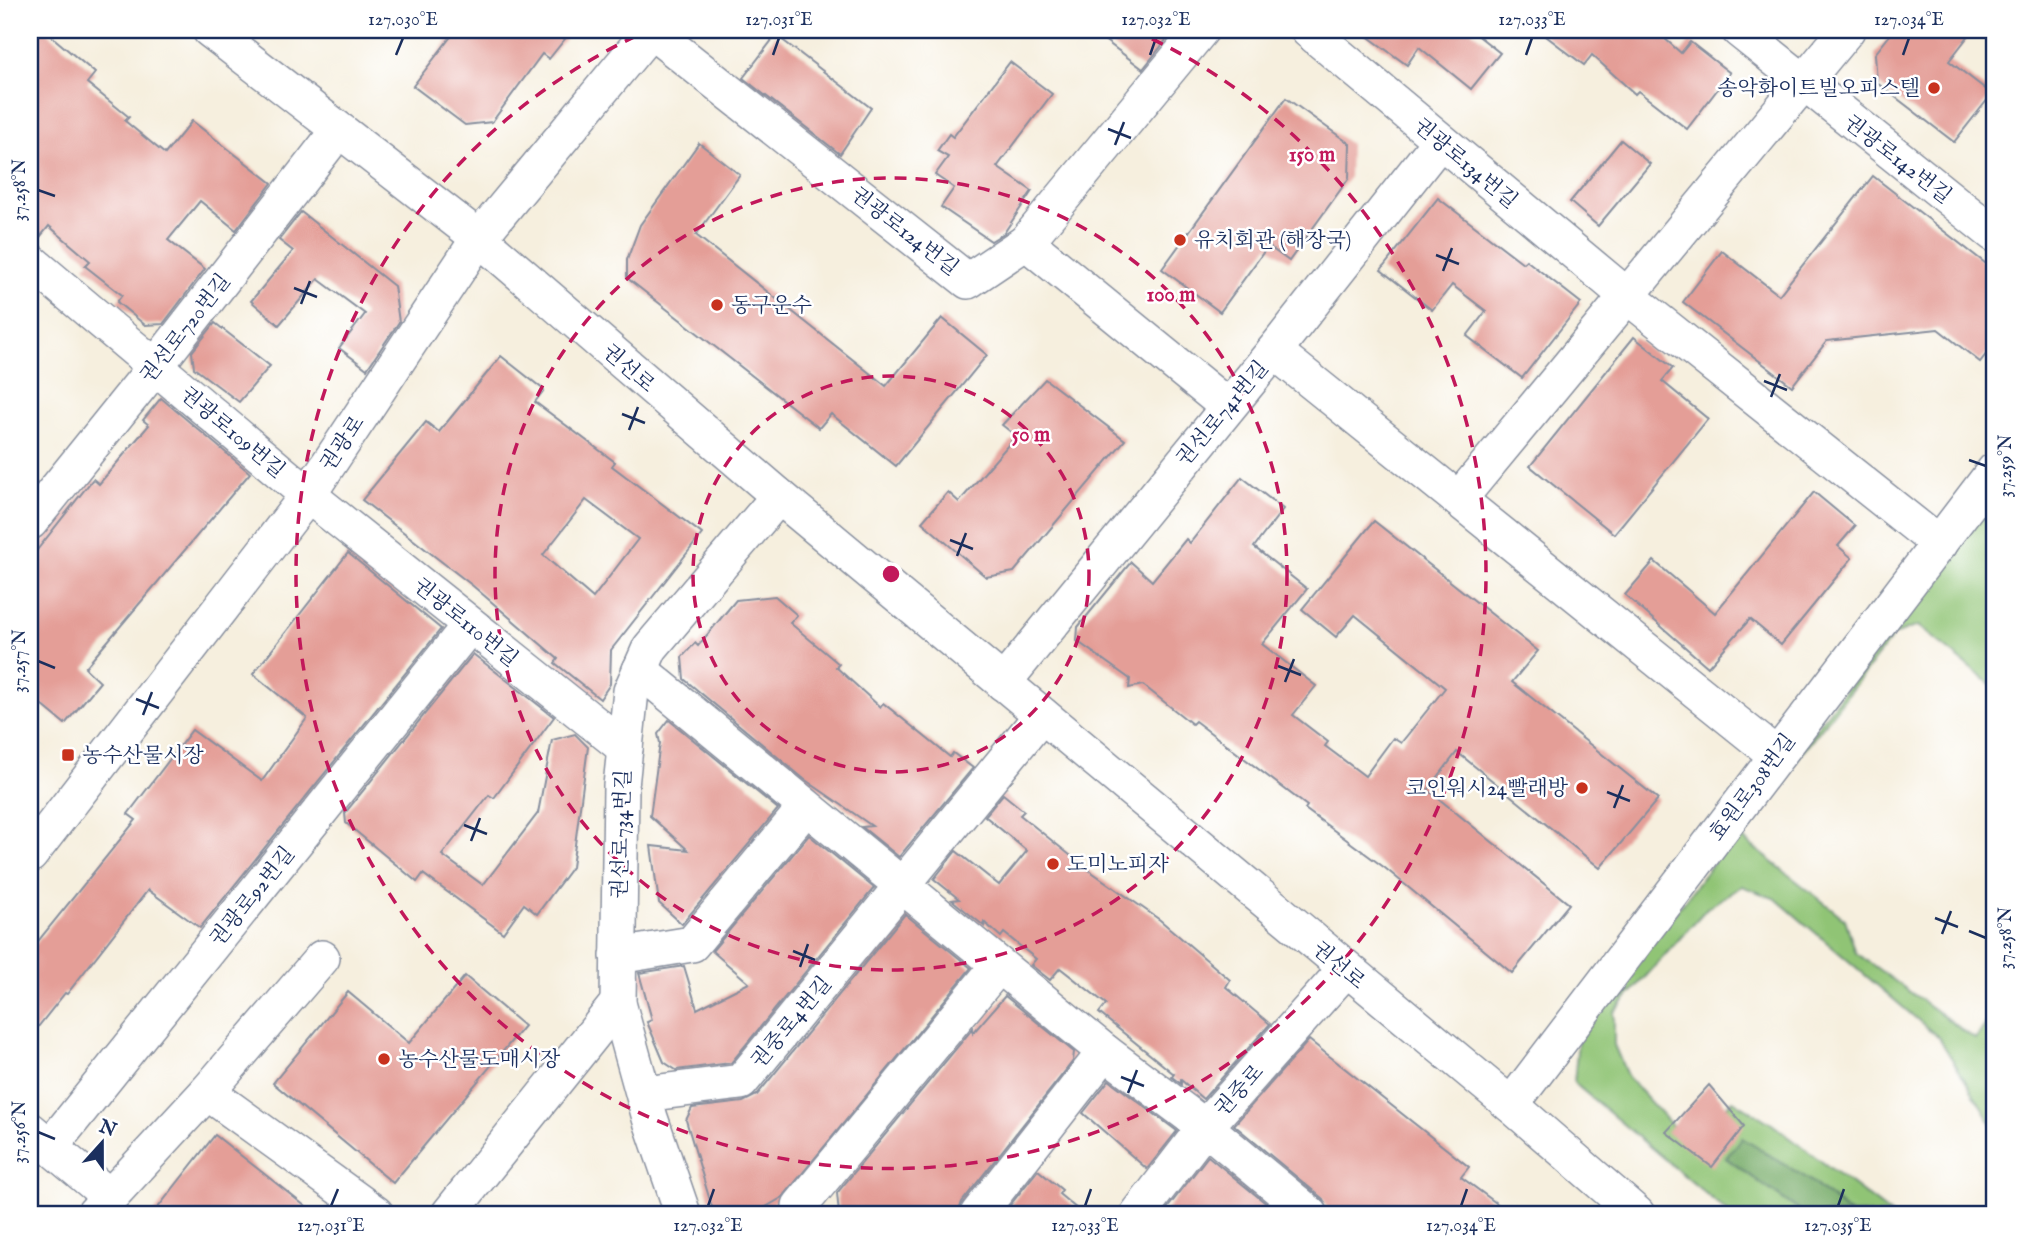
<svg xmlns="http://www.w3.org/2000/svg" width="2024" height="1244" font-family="'IM FELL English','Noto Serif KR',serif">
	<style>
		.green { fill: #90c475; stroke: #567a6a; stroke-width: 2 }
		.forest { fill: #74aa66; stroke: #486c62; stroke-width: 2 }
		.building { fill: #e49e97; fill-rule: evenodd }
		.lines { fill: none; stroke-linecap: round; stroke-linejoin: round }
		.minor-casing { stroke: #888f9e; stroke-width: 38 }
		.minor { stroke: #fff; stroke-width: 35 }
		.ticks { fill: none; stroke: #1b2f5e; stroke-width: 2.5 }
		.ring { fill: none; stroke: #c2185b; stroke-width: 3.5; stroke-dasharray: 12 9 }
		.poi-dot { fill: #c8321e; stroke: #fff; stroke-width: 2.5 }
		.labels { text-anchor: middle; stroke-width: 5; stroke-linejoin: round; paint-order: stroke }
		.poi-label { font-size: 21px; fill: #1b2f5e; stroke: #fff; text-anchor: start }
		.street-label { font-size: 21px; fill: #1b2f5e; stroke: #fff }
		.centre { fill: #c2185b; stroke: #fff; stroke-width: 3.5 }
		.ring-label { font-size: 21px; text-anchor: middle; font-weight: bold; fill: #c2185b; stroke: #fff; stroke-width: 5; stroke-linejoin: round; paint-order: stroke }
		.neatline { fill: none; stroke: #1b2f5e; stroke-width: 2.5 }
		.ticks-label { font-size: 18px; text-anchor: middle; fill: #1b2f5e }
	</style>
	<rect width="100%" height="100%" fill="#fff"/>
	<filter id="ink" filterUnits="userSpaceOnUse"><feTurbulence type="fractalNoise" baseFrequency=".0143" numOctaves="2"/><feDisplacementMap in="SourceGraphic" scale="14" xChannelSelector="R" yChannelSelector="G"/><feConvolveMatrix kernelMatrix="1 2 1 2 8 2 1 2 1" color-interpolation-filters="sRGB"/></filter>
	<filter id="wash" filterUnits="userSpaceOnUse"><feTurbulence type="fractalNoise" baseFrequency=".00686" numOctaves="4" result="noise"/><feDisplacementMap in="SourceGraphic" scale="28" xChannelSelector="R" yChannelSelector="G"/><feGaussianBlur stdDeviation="1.57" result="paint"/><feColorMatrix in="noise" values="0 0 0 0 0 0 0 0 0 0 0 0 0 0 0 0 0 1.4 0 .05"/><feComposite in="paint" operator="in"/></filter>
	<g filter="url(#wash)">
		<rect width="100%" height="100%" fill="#f6efde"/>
		<polygon class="green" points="1994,495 1994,687 1918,626 1894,635 1738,835 1845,919 1856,953 1975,1039 1994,1013 1994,1127 1939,1038 1776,899 1742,886 1707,908 1614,1012 1614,1045 1628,1078 1681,1135 1707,1128 1733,1100 1772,1124 1891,1214 1851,1214 1808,1179 1742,1139 1726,1158 1804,1214 1730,1214 1574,1083 1578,1040"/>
		<polygon class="forest" points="1742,1138 1808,1179 1850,1214 1804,1214 1726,1158"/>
		<g id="blocks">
			<g class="building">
				<polygon points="30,30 44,30 95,73 87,83 129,117 125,121 165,154 192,121 272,183 236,230 200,201 168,240 205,269 163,324 145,325 117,302 122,295 85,266 90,261 49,226 36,242 30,241"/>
				<polygon points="456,30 572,30 549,59 542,54 492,122 465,125 413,86"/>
				<polygon points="1091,30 1174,30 1143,69"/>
				<polygon points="1359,30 1471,30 1500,53 1471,89 1419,47 1407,65"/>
				<polygon points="1538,30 1655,30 1681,53 1690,42 1730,73 1687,129 1638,91 1635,94 1592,55 1584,65"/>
				<polygon points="1894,30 1973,30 1949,61 1992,94 1954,142 1877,83 1875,54"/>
				<polygon points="776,35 871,108 840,154 743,78"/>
				<polygon points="1010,62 1052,94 997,167 1032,191 1004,233 991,241 941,207 954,188 935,175 948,157 937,151 949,134 953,137"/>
				<polygon points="1286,98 1350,144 1349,178 1289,261 1268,246 1220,312 1162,269"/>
				<polygon points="1621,140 1650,164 1598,226 1570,202"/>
				<polygon points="699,143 740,175 696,235 886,386 942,318 987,355 896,466 831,414 819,428 627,278 627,260 640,225"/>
				<polygon points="1873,176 1994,270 1994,344 1980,362 1938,329 1827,341 1792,386 1683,302 1722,251 1779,295"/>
				<polygon points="1438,198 1523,263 1526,260 1581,303 1522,378 1467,336 1486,311 1452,285 1432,310 1381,270"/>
				<polygon points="301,212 394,286 399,322 367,369 339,348 365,314 318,279 279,325 251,301 293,251 279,240"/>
				<polygon points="215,323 270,366 239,402 194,368 192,352"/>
				<polygon points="1634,337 1673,368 1662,381 1708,419 1614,534 1530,466"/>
				<path d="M501 356 544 390 535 402 615 462 612 466 702 534 611 650 610 684 600 699 555 663 558 659 473 586 362 500 426 422 439 432ZM586 500 638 539 593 598 543 555Z"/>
				<polygon points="1045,379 1125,440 1014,572 986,577 922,522 948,492 959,502 1016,436 1002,425"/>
				<polygon points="161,398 250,473 85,668 100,682 65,724 30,695 30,559 93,479 99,484 149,425 143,420"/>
				<polygon points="1242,477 1283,509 1254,547 1307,589 1262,644 1316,686 1293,715 1328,742 1325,746 1365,776 1393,738 1401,743 1445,688 1355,615 1336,637 1302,609 1374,521 1538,651 1512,682 1658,799 1600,868 1457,752 1428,790 1569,904 1512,973 1385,868 1305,809 1307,806 1195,721 1192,724 1143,685 1129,688 1130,679 1077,641 1078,627 1131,562 1152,581 1186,539 1190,543"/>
				<polygon points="1814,492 1855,526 1838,546 1852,558 1781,645 1750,619 1708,667 1625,595 1654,561 1715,613"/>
				<polygon points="348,553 441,629 200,928 148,890 67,994 65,993 30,1037 30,951 136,820 128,814 192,730 262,781 307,718 253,674"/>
				<polygon points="775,596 797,615 790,623 839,664 836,667 880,707 883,703 950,757 953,753 973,768 899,857 862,827 872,826 804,779 684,679 682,657 695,643 698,646 736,600"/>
				<polygon points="473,654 554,717 494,798 489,795 442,855 483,885 538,813 552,740 575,734 588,747 572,867 537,914 524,904 503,933 423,874 417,882 346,823 345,813"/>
				<polygon points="669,720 778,809 682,924 659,903 651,846 688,850 650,816 660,743 658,734"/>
				<polygon points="1003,794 1024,811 1020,815 1086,868 1160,920 1230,980 1226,987 1270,1024 1203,1099 1181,1080 1181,1084 1172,1077 1174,1074 1099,1013 1106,1004 1060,968 1050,980 1031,965 1036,959 1004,933 1001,937 984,922 984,926 952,900 959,899 934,879 956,851 999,885 1027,851 985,816"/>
				<polygon points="809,835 874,888 731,1063 676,1070 664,1062 647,1022 652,1020 639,973 684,966 697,1009 749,983 712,951"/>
				<polygon points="905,914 971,968 783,1197 754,1214 714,1214 686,1120 692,1108 743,1102 757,1095"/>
				<polygon points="465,976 524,1026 393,1183 273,1083 348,992 409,1043"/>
				<polygon points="1005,996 1074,1052 1073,1061 962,1202 958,1214 839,1214 837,1193 973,1028 973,1033"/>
				<polygon points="1309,1040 1469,1167 1461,1177 1511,1214 1330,1214 1323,1199 1234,1125"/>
				<polygon points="1109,1080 1177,1131 1147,1169 1083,1113"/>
				<polygon points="1709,1085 1744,1126 1712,1167 1666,1132"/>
				<polygon points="215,1135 315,1214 153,1214"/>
				<polygon points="1208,1156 1279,1214 1163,1214"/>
				<polygon points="1038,1170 1062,1190 1059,1194 1083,1214 1003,1214"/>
			</g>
		</g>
	</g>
	<g filter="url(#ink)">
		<use href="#blocks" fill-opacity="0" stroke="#888f9e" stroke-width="2"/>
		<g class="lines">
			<defs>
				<g id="minor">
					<polyline points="210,30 479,238 779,496 1511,1105 1637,1214"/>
					<polyline points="650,30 968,281 1026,242 1227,406"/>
					<polyline points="1308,30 1626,295 1939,544"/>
					<polyline points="1739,30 1994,234"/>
					<polyline points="1026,242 1201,30"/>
					<polyline points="30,261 308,495 625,748"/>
					<polyline points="1274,351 1776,755"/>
					<polyline points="1459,499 1847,30"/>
					<polyline points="30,522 155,367 338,131"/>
					<polyline points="640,670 1105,1052 1205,1127 1310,1214"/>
					<polyline points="1003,683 1274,351 1439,142"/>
					<polyline points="30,855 308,495 479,238 651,30"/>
					<polyline points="618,956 692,944 806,807"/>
					<polyline points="207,1092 376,1214"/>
					<polyline points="644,1094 741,1082 1042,715"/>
					<polyline points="1511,1105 1994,471"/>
					<polyline points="30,1130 109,1196"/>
					<polyline points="50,1147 470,625"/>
					<polyline points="800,1206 999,965"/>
					<polyline points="94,1214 207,1092 322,958"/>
					<polyline points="449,1214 618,1003"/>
					<polyline points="683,1214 650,1118 618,1003 621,786 631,691 650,648 779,496"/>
					<polyline points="978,1214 1105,1052"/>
					<polyline points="1138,1214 1205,1127 1345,970"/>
				</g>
			</defs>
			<use href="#minor" class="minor-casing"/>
			<use href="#minor" class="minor"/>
		</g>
	</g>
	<path class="ticks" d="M396 55 403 38M773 55 779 38M1150 55 1156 38M1526 55 1532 38M1903 55 1909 38M1108 129 1131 138M1115 145 1124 122M38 190 55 196M1436 255 1459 264M1443 271 1452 248M294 288 317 297M301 304 310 281M1764 381 1787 390M1771 397 1780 374M622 414 645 423M629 430 638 407M1969 460 1986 466M950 540 973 549M957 556 966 533M38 661 55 668M1278 666 1301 675M1285 682 1294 659M136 699 159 708M143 715 152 692M1607 792 1630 801M1614 808 1623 785M464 825 487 834M471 841 480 818M1935 918 1958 927M1969 931 1986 938M1942 934 1951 911M793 951 815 960M800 967 808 944M1121 1077 1144 1086M1128 1093 1137 1070M38 1132 55 1139M331 1206 338 1189M708 1206 714 1189M1085 1206 1091 1189M1461 1206 1467 1189M1838 1206 1844 1189"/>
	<g class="ring">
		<circle cx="891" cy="574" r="198"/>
		<circle cx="891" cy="574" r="396"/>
		<path d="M1133 30A595 595 0 1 1 649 30"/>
	</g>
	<g class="poi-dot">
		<circle cx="1934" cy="88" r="7"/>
		<circle cx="1180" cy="240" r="7"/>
		<circle cx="717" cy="305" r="7"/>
		<rect x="61" y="748" width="14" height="14" rx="3.5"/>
		<circle cx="1582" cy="788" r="7"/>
		<circle cx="1053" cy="864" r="7"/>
		<circle cx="384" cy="1059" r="7"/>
	</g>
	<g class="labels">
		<g class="poi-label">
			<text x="1920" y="95" text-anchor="end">송악화이트빌오피스텔</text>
			<text x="1194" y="247">유치회관 (해장국)</text>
			<text x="731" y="312">동구운수</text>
			<text x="82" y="762">농수산물시장</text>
			<text x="1568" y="795" text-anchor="end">코인워시24빨래방</text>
			<text x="1067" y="871">도미노피자</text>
			<text x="398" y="1066">농수산물도매시장</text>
		</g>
		<g class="street-label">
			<text transform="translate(1898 159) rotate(38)" y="7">권광로142번길</text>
			<text transform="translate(1466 163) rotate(40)" y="7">권광로134번길</text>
			<text transform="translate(905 231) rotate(38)" y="7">권광로124번길</text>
			<text transform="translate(185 328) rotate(-52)" y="7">권선로720번길</text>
			<text transform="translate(629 368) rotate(41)" y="7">권선로</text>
			<text transform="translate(1222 413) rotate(-50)" y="7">권선로741번길</text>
			<text transform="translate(233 432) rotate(40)" y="7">권광로109번길</text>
			<text transform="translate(342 443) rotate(-56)" y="7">권광로</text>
			<text transform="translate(466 622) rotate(39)" y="7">권광로110번길</text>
			<text transform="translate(1752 787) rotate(-53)" y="7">효원로308번길</text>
			<text transform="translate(621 834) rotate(-88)" y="7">권선로734번길</text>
			<text transform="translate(252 896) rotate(-51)" y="7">권광로92번길</text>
			<text transform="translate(1339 965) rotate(40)" y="7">권선로</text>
			<text transform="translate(791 1022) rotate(-50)" y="7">권중로4번길</text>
			<text transform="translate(1239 1090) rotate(-48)" y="7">권중로</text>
		</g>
	</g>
	<circle cx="891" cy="574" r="10" class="centre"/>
	<g class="ring-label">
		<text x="1312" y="161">150 m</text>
		<text x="1171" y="301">100 m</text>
		<text x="1031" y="441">50 m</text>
	</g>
	<rect width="2024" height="1244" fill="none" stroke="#fff" stroke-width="77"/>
	<g transform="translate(102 1143) rotate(21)" stroke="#ffffff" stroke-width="5" paint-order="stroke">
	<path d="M0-5L12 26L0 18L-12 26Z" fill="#1b2f5e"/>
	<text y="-10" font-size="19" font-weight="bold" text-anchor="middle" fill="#1b2f5e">N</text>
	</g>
	<rect x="38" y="38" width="1948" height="1168" class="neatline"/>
	<g class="ticks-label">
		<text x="403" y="25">127.030°E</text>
		<text x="779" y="25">127.031°E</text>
		<text x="1156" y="25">127.032°E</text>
		<text x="1532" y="25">127.033°E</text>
		<text x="1909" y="25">127.034°E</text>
		<text transform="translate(19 190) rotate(-90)" y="6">37.258°N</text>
		<text transform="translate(2005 466) rotate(-90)" y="6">37.259°N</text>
		<text transform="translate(19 661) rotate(-90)" y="6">37.257°N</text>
		<text transform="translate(2005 938) rotate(-90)" y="6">37.258°N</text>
		<text transform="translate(19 1132) rotate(-90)" y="6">37.256°N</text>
		<text x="331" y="1231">127.031°E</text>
		<text x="708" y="1231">127.032°E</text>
		<text x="1085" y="1231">127.033°E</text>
		<text x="1461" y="1231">127.034°E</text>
		<text x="1838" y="1231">127.035°E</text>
	</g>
</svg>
